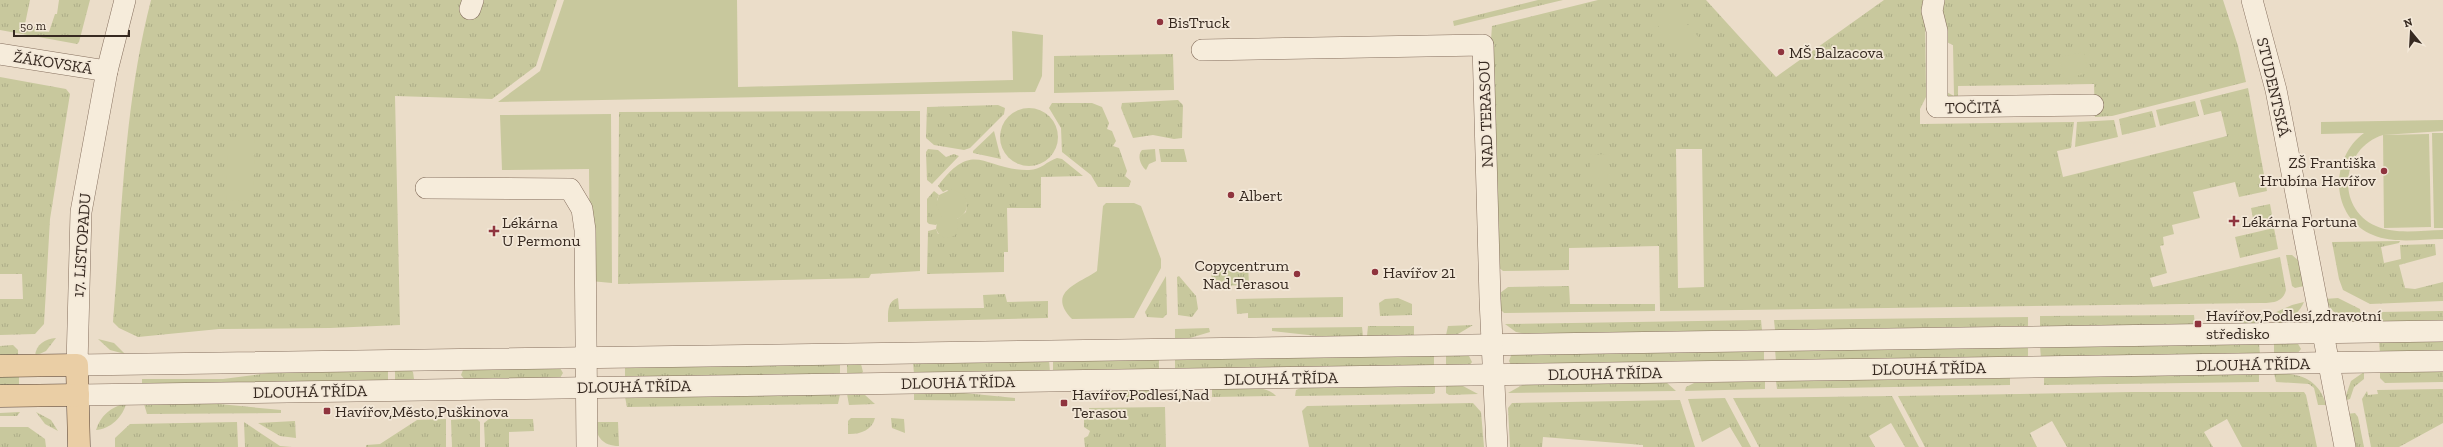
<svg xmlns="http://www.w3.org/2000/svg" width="2443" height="447" font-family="'Zilla Slab',serif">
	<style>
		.grass { fill: url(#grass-tufts); fill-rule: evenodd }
		.park { fill: #c8c89d }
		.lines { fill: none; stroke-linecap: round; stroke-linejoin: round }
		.minor-casing { stroke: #86705f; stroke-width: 22 }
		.major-casing { stroke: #543f33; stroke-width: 23 }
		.minor { stroke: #f6ecdb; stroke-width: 21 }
		.major { stroke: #eacea5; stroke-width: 22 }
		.poi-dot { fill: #8f343e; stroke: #f3e8d8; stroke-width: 1.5 }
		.labels { text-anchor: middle; stroke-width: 3.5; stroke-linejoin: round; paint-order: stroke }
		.poi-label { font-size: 16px; fill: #372a21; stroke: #f3e8d8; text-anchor: start }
		.street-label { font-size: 16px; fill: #372a21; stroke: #f3e8d8 }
	</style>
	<defs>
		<pattern id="grass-tufts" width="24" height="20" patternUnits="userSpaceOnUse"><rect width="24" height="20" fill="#c8c89d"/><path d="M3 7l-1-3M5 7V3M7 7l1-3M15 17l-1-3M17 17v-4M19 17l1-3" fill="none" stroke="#acac87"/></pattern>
	</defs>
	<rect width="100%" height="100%" fill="#ebddc9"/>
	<g class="grass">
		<polygon points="0,0 33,0 30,0 25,24 49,32 55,14 57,14 59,0 90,0 79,42 77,44 0,30"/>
		<path d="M151 0H557L536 66 492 99 395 96 400 325 330 328 219 329 138 337 119 328 113 322C122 214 124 105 151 0Z"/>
		<polygon points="1538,0 1563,0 1454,26 1453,21"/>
		<path d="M1598 0H1706L1776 77 1884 0H1927L1925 12 1926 97 1920 109V124L2074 122 2071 148 2057 151 2063 177 2227 136 2221 111 2204 115 2200 100 2248 88 2267 191 2239 197 2235 182 2193 192 2200 218 2172 225 2174 234 2163 237 2164 245 2160 246 2167 273 2150 278 2153 287 2280 257 2286 290C2283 303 2271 303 2260 303L1660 311 1659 246 1569 248V270L1503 271 1497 266 1490 53 1492 26ZM1676 149H1702L1704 287 1678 288Z"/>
		<polygon points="1943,0 2223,0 2238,46 2246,82 2112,116 2095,117 2094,84 1958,86 1958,98 1952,103 1941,89 1954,96 1953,45 1940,39"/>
		<polygon points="1173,54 1174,90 1054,93 1054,56"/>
		<polygon points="0,77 66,89 70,94 50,219 44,324 35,334 0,335 0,299 23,299 22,274 0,274"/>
		<polygon points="1178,100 1183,105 1182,138 1174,139 1153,135 1133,138 1121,108 1122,103"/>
		<polygon points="2195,101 2199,116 2160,126 2156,110"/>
		<polygon points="1052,103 1092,103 1102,107 1109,123 1107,129 1112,131 1116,141 1113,146 1119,148 1127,171 1125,176 1131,181 1129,187 1098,187 1091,175 1062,152 1061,128 1049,108"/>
		<polygon points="998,105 1005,108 1004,114 970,148 964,150 934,145 926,138 927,107"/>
		<circle cx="1029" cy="137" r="29"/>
		<polygon points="920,111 920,271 871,274 869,278 618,284 619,112"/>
		<polygon points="2152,111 2156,127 2122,135 2119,119"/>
		<polygon points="2114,120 2118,137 2075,147 2077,122"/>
		<polygon points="994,131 1001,159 973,153 973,151"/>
		<polygon points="928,149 938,150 946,157 954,154 959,156 932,184 927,180 926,152"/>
		<path d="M1155 149 1156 161 1149 164 1146 170C1140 165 1137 155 1142 150Z"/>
		<polygon points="1159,149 1184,149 1187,162 1161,162"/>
		<path d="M1057 158 1062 159 1083 176 1041 177V208H1007L1008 252H1004V272L927 274 928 231 936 229 938 234 966 212 967 203 947 190 943 192 938 186C974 137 985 171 1029 170 1041 170 1047 161 1057 158Z"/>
		<polygon points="934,191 939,195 937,200 943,217 936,225 929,224 927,222 927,199"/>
		<polygon points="2270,204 2273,220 2254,224 2251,208"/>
		<polygon points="2274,228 2278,249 2240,258 2235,237"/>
		<polygon points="2400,241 2399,243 2381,247 2384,263 2401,259 2400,245 2435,244 2436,255 2399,265 2405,288 2415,289 2443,282 2443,301 2370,304 2343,290 2339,279 2332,242"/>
		<polygon points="2286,255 2292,255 2299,261 2304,286 2295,288 2292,286"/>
		<polygon points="1248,264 1249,285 1212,286 1211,265"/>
		<polygon points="1166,276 1167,314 1163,318 1147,317 1145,312"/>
		<polygon points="1179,276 1196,296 1198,309 1192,317 1178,315 1177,277"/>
		<polygon points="1569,286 1570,304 1655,304 1655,311 1504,313 1502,311 1498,311 1500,293 1508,287"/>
		<path d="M1005 294 1007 302 1048 301V318L888 322C888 312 887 301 898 298L899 309 984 308 983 295Z"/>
		<polygon points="1343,297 1343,317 1248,318 1248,313 1237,314 1236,299"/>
		<polygon points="1398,298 1412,304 1412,315 1380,316 1379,303 1385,299"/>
		<path d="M2338 298 2360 309 2362 323C2347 323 2331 314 2325 299Z"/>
		<path d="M2304 302C2298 315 2287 323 2274 324V313L2292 305Z"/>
		<polygon points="2443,311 2443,321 2378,322 2378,312"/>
		<polygon points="2236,314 2258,314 2258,324 2237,324"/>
		<polygon points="2194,315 2195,325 2040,326 2040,316"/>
		<polygon points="2028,317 2028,326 1775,330 1774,320"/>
		<polygon points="1761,320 1762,330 1526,334 1516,332 1505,324"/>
		<polygon points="1473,325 1458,334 1446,335 1448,326"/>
		<polygon points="1368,326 1414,326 1414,335 1367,336"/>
		<polygon points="1362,327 1363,336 1317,336 1272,331 1272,328"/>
		<polygon points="1209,328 1210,332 1190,338 1175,338 1175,329"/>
		<path d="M56 338 46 351 35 356C36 344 45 339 56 338Z"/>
		<polygon points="98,339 114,343 125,354 110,350"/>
		<polygon points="2443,340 2443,352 2380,353 2379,341"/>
		<polygon points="2274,342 2297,342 2301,349 2297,354 2274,355"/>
		<polygon points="2259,343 2260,355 2041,359 2040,346"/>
		<polygon points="13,345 18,350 18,356 0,356 0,346"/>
		<polygon points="2028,346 2028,358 1776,362 1775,349"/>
		<polygon points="1764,350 1764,362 1511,365 1509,361 1512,353"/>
		<polygon points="1434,354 1434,367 1175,370 1175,358"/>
		<polygon points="1446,354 1468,354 1472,362 1470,365 1446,367"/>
		<polygon points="1159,358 1159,371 1053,372 1053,360"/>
		<polygon points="1049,360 1050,372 914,374 913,362"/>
		<polygon points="840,363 840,375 625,378 625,366"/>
		<polygon points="847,363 861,364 863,372 859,375 847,375"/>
		<polygon points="560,368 563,373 560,378 465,380 461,375 463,370"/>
		<polygon points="388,369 388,382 142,386 142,379 223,379 292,370"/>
		<polygon points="395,369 410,369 413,372 414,379 395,382"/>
		<polygon points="2443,370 2443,382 2385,383 2380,378 2380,371"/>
		<polygon points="2364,372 2364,379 2354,387 2350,399 2344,401 2351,381"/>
		<path d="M2274 373C2298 373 2319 378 2326 405H2318L2314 388 2309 384 2276 382Z"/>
		<polygon points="19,374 19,387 0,387 0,375"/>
		<polygon points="2259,374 2259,382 2044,385 2044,377"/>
		<polygon points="2010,378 2010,385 1777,389 1776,381"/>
		<polygon points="1765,381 1765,389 1685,391 1686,387 1694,383"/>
		<polygon points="1666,382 1676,391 1508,393 1524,384"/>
		<polygon points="1435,385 1435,393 1432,394 1295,396 1296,390 1301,388"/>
		<polygon points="1446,385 1463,386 1478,394 1449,395 1446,393"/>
		<path d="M1212 388C1228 388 1266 383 1276 396L1212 397Z"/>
		<polygon points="1159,389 1157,398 1072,401 1072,397 1106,390"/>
		<polygon points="2443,389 2443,423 2399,447 2371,447 2362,399 2367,391 2368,395 2378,394 2377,390"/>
		<polygon points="954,392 1015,398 1015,401 914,400 914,393"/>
		<polygon points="2131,392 2304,392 2306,395 2317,447 2242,447 2227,419 2204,432 2213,447 2067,447 2052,421 2030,433 2037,447 1925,447 1898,396"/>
		<polygon points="840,394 838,404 627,407 625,397"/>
		<polygon points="847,394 865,395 875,404 849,405"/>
		<polygon points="1892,396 1919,447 1905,447 1891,423 1869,436 1875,447 1759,447 1733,398"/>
		<polygon points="1725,398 1751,447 1742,447 1730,427 1702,442 1688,399"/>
		<polygon points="1680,400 1695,447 1643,447 1643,445 1543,437 1542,447 1510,447 1508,408 1512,403"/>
		<path d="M126 403C124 416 109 430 96 430 100 416 111 407 126 403Z"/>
		<polygon points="209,403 281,410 281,413 147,414 144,404"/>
		<polygon points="1473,403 1481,412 1484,447 1309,447 1302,411 1307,406"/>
		<polygon points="1165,407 1166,447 1085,447 1084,438 1088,436 1090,431 1084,427 1084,419 1090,418 1089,408"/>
		<polygon points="20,412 17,416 0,416 0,413"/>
		<polygon points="36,412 51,420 58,431 45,424"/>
		<polygon points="2355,413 2358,417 2364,447 2354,447 2347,414"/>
		<polygon points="476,418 480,422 480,447 452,447 451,420"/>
		<path d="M851 418H875C872 430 861 434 850 434H848V421Z"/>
		<polygon points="891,418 904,419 905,433 892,428"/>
		<polygon points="446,419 446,447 366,447 366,445 380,444 417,420"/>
		<polygon points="489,419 533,419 534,431 509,432 509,447 485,447 484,423"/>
		<polygon points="295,421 296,438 280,436 258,423"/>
		<polygon points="237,422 238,447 115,447 115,438 130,424"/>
		<polygon points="244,422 280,446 292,447 245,447"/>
		<path d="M594 422H618L619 446C602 446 597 437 594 422Z"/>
		<polygon points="0,427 28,427 45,439 46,447 0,447"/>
	</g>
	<g class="park">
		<polygon points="564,0 737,0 738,87 1013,80 1012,31 1043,35 1042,76 1035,92 498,102 540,71"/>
		<polygon points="1668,3 1703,42 1686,57 1651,18"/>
		<polygon points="2084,52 2088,73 2064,79 2060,57"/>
		<polygon points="611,114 612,283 590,281 589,169 502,170 500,115"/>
		<path d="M2443 120V131L2383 135 2429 134 2431 227 2384 228 2383 135C2341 148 2335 208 2376 226 2396 235 2422 230 2443 230V239C2421 239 2394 244 2373 235 2330 217 2329 159 2364 133L2321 134V122Z"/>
		<polygon points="2432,133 2443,133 2443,228 2434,228"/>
		<polygon points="228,139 255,139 253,202 226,200"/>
		<polygon points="1607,154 1608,177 1590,179 1590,155"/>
		<path d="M952 189 964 195C970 205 967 214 957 219L958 232C950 241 941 240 936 229L937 222 942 217 936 204 939 195Z"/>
		<path d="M1106 203H1134L1141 206 1161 259V268L1134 318 1072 319C1046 292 1078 284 1097 271L1103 206Z"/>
	</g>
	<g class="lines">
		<defs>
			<g id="minor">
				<polyline points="125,0 107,71 81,212 77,365 2443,331"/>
				<polyline points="1934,0 1932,11 1937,31 1937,107 2093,105"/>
				<polyline points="2252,0 2276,90 2345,447"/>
				<polyline points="470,9 473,0"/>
				<polyline points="1202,50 1483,45 1490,299 1497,447"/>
				<polyline points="0,54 107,71"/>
				<polyline points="426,188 570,189 582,209 585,230 587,447"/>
				<polyline points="78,395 2443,361"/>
			</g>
			<g id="major">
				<polyline points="0,366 77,365 79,447"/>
				<polyline points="0,396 78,395"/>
			</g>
		</defs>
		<use href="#minor" class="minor-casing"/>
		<use href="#major" class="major-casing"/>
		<use href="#minor" class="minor"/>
		<use href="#major" class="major"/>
	</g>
	<g class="poi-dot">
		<circle cx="1160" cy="22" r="4"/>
		<circle cx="1781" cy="52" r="4"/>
		<circle cx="2384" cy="171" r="4"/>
		<circle cx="1231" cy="195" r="4"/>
		<path d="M2232 215h4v4h4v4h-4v4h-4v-4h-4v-4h4z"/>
		<path d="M492 225h4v4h4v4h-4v4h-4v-4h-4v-4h4z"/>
		<circle cx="1375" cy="272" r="4"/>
		<circle cx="1297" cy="274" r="4"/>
		<rect x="2194" y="320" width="8" height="8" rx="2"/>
		<rect x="1060" y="399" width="8" height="8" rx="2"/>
		<rect x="323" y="407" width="8" height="8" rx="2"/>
	</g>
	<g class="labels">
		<g class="poi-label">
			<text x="1168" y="28">BisTruck</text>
			<text x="1789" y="58">MŠ Balzacova</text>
			<text x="2376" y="168" text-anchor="end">ZŠ Františka<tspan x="2376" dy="18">Hrubína Havířov</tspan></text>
			<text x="1239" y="201">Albert</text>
			<text x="2242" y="227">Lékárna Fortuna</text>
			<text x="502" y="228">Lékárna<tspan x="502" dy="18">U Permonu</tspan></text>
			<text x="1289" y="271" text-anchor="end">Copycentrum<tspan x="1289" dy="18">Nad Terasou</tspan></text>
			<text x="1383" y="278">Havířov 21</text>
			<text x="2206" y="321">Havířov,Podlesí,zdravotní<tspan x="2206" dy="18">středisko</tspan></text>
			<text x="1072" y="400">Havířov,Podlesí,Nad<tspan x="1072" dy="18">Terasou</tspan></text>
			<text x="335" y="417">Havířov,Město,Puškinova</text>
		</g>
		<g class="street-label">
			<text transform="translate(53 62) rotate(9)" y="6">ŽÁKOVSKÁ</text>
			<text transform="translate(2274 87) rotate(77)" y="6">STUDENTSKÁ</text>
			<text transform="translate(1973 107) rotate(-1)" y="6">TOČITÁ</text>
			<text transform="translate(1485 114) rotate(-92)" y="6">NAD TERASOU</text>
			<text transform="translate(81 245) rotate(-86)" y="6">17. LISTOPADU</text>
			<text transform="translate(2253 364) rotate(-1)" y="6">DLOUHÁ TŘÍDA</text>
			<text transform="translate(1929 368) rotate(-1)" y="6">DLOUHÁ TŘÍDA</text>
			<text transform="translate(1605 373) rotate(-1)" y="6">DLOUHÁ TŘÍDA</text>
			<text transform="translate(1281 378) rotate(-1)" y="6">DLOUHÁ TŘÍDA</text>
			<text transform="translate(958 382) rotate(-1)" y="6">DLOUHÁ TŘÍDA</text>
			<text transform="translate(634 386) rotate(-1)" y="6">DLOUHÁ TŘÍDA</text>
			<text transform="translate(310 391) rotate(-1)" y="6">DLOUHÁ TŘÍDA</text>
		</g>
	</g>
	<g transform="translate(2411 32) rotate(342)" stroke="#f3e8d8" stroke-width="3" paint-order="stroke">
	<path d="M0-3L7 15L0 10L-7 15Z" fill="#372a21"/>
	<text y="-6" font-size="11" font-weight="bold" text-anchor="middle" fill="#372a21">N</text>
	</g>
	<path d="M14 30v6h115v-6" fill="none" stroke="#372a21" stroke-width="2"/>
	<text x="20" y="30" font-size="12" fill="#372a21" stroke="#f3e8d8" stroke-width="3" paint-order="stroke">50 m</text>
</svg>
